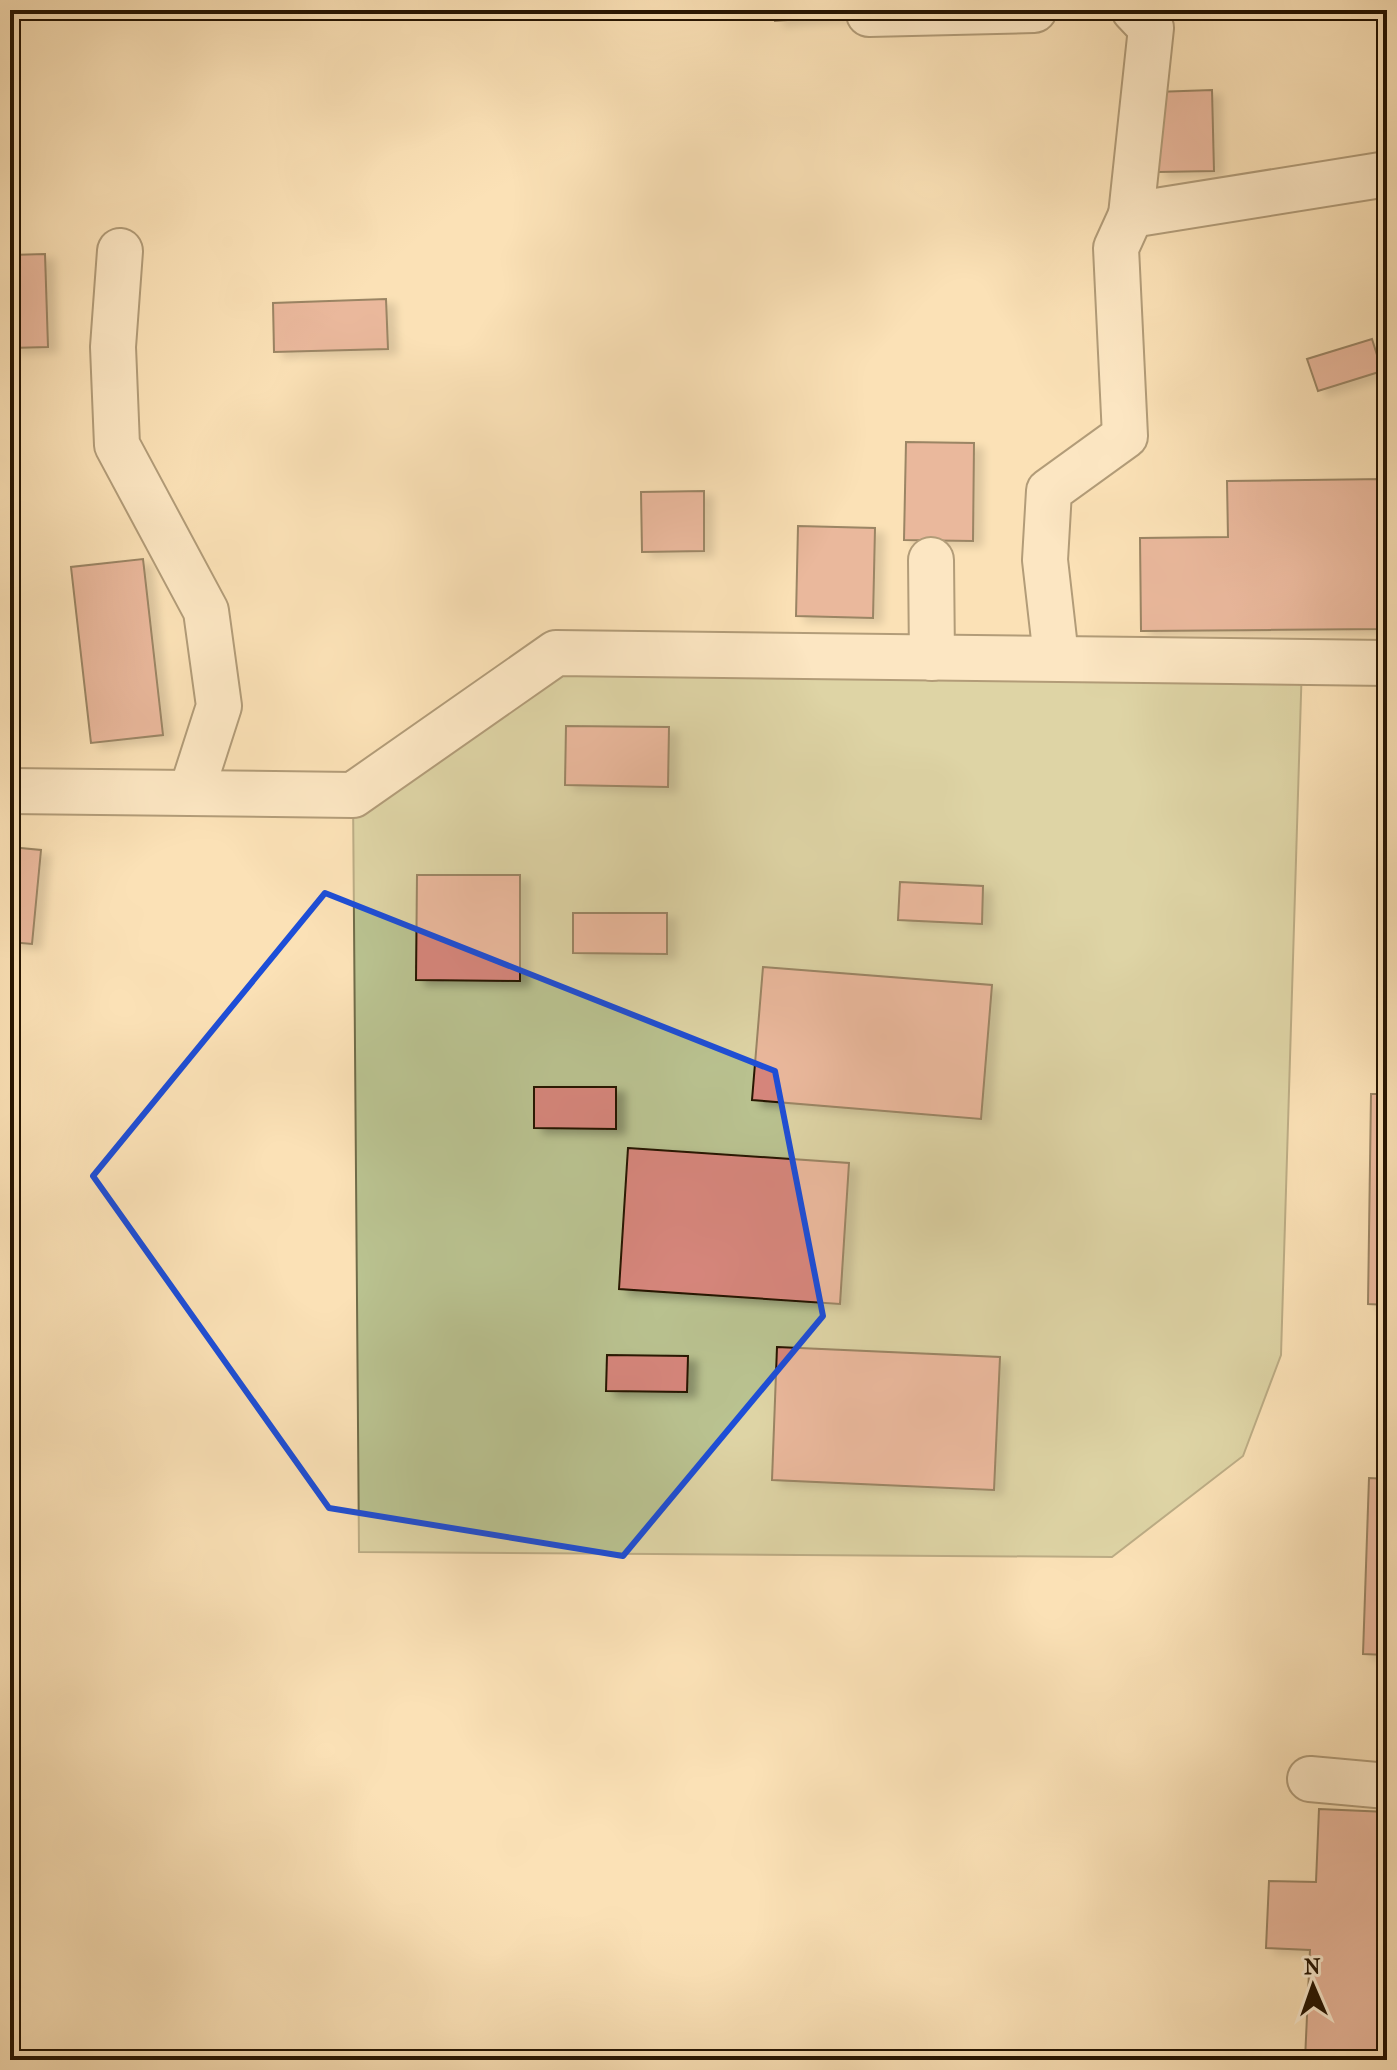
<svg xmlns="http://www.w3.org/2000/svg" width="1397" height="2070" font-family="'IM FELL French Canon',serif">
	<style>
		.green { fill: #bac391; stroke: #706c49; stroke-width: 2 }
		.building { fill: #d6867b; stroke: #251401; stroke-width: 2; filter: url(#shadow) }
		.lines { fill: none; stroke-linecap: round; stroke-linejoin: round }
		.minor-casing { stroke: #5a472e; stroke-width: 48 }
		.minor { stroke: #fcecd0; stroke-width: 44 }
		.marked { fill: none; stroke: #1d4ed8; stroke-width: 6; stroke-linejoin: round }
	</style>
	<defs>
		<filter id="shadow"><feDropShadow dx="9" dy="5" stdDeviation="4" flood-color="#0004"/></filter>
	</defs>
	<rect width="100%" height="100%" fill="#fbe1b6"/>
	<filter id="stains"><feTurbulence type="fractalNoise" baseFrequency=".0025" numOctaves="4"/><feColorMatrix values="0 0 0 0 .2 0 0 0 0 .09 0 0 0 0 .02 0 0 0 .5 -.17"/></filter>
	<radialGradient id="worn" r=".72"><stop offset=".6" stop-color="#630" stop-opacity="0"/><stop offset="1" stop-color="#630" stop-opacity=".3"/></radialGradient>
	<polygon class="green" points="556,653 1302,662 1281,1355 1243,1456 1112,1557 359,1552 353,795"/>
	<g class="building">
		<polygon points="775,10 842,10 842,16 775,21"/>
		<polygon points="1387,34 1387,111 1381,35"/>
		<polygon points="1212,90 1214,171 1158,172 1155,92"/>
		<polygon points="45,254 48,347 10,348 10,255"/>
		<polygon points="386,299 388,349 274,352 273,303"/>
		<polygon points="1372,339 1382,371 1318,391 1307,359"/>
		<polygon points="1387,402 1387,433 1378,405"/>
		<polygon points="906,442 974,443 973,541 904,540"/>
		<polygon points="1384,479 1385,629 1141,631 1140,538 1228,537 1227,481"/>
		<polygon points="704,491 704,551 642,552 641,492"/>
		<polygon points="798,526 875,528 873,618 796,616"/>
		<polygon points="143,559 163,735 91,743 71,567"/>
		<polygon points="566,726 669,727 668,787 565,785"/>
		<polygon points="10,847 41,850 32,944 10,942"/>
		<polygon points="417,875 520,875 520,981 416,980"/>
		<polygon points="900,882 983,886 982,924 898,920"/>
		<polygon points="573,913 667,913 667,954 573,953"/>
		<polygon points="763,967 992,985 981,1119 752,1100"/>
		<polygon points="534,1087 616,1087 616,1129 534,1128"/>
		<polygon points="1371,1094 1387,1094 1387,1305 1368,1304"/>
		<polygon points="628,1148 849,1163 840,1304 619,1289"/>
		<polygon points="777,1347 1000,1357 994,1490 772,1480"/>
		<polygon points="607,1355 688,1356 687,1392 606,1391"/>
		<polygon points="1369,1478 1387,1479 1387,1655 1363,1654"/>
		<polygon points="1319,1809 1387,1812 1387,2060 1305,2060 1310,1950 1266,1948 1269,1881 1316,1882"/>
	</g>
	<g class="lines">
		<defs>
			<g id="minor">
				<polyline points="869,14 1034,10"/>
				<polyline points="1131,215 1151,28 1134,10"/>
				<polyline points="120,251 113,347 117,445 206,611 219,706 191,793"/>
				<polyline points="931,560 932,658"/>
				<polyline points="1056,657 1045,560 1049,491 1125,436 1116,248 1131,215 1387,174"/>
				<polyline points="10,791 353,795 556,653 1387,663"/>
				<polyline points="1310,1779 1387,1786"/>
			</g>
		</defs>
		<use href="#minor" class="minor-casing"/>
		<use href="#minor" class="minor"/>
	</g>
	<path d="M0 0H1397V2070H0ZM325 893 775 1071 823 1316 623 1556 329 1508 93 1176Z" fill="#fbe1b6" fill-opacity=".55" fill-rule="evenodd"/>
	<path class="marked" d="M325 893 775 1071 823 1316 623 1556 329 1508 93 1176Z"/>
	<rect width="1397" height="2070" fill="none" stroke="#fbe1b6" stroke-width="40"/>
	<rect x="12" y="12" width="1373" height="2046" fill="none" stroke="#251401" stroke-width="4"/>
	<rect x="20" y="20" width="1357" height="2030" fill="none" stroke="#251401" stroke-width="2"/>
	<g transform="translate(1313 1986) rotate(358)" stroke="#fcecd0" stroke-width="6" paint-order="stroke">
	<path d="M0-6L14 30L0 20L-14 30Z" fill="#251401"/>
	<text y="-12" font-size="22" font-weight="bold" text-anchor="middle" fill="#251401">N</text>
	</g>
	<rect width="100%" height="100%" filter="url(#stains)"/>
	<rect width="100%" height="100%" fill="url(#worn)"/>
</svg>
